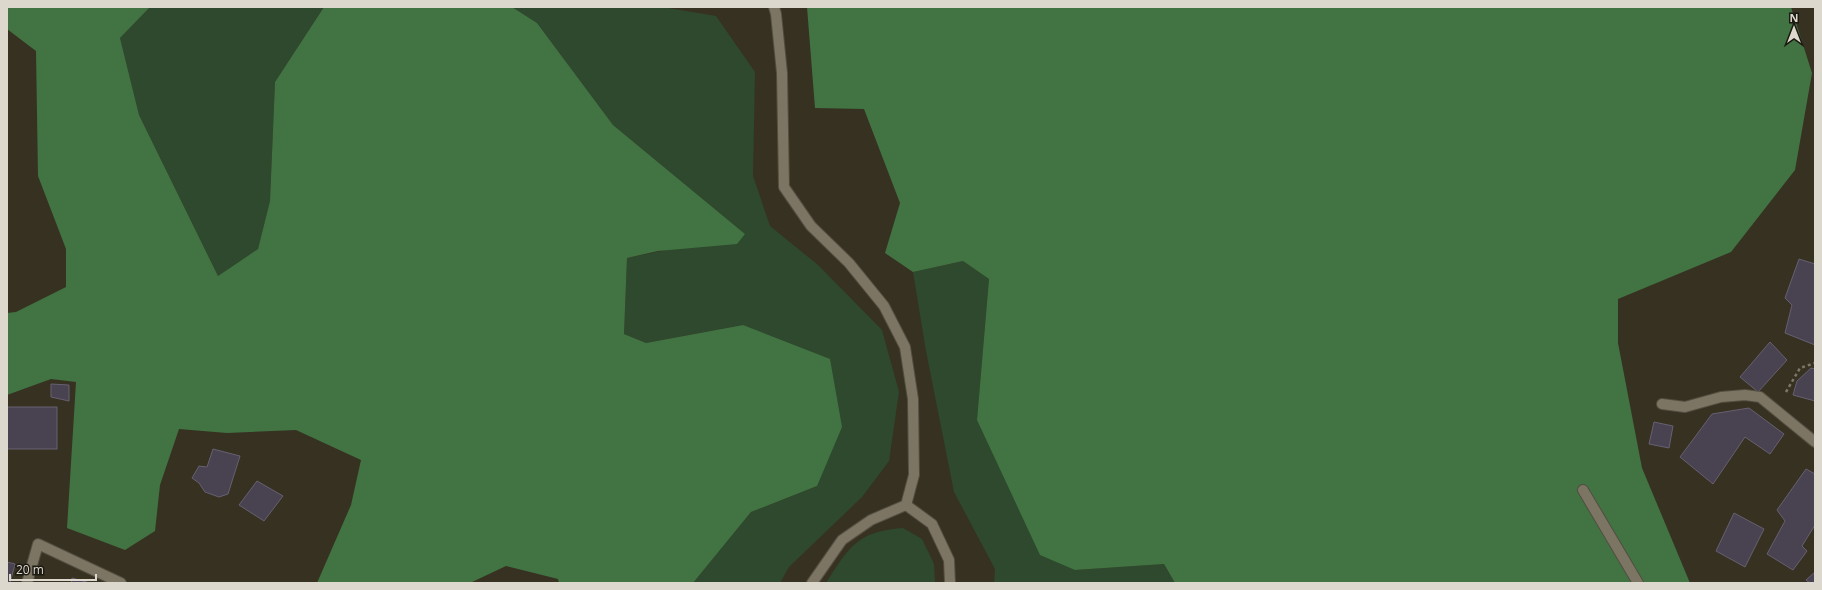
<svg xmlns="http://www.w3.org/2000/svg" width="1822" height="590" font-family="'Open Sans',sans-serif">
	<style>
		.green { fill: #2e492e }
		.forest { fill: #417442 }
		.building { fill: #484251; stroke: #676071 }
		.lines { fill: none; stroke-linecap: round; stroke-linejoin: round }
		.lane-casing { stroke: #534e41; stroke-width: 12 }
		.street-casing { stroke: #534e41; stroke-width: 12 }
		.path { stroke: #7c7769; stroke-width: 2.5; stroke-dasharray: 3 3; stroke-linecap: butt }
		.lane { stroke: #7c7564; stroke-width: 10 }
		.street { stroke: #7c7564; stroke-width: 10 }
	</style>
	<rect width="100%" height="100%" fill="#373121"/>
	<g class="green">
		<polygon points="150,7 324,7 275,82 270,201 258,249 218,276 139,115 120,38"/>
		<polygon points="512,7 662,7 716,16 755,72 753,176 770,226 818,265 882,330 899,392 889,461 862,497 789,567 780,583 693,583 751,512 817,486 743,325 646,343 624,334 627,258 745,234 613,125 537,23"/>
		<polygon points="963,261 989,279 977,420 1075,570 1164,564 1175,583 994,583 995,569 954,492 926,351 913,272"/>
		<path d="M903 528 922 539 934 564 935 583H826C835 569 845 551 859 541 870 532 889 529 903 528Z"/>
	</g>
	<g class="forest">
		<polygon points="7,7 150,7 120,38 139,115 218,276 258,249 270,201 275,82 324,7 512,7 537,23 613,125 745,234 737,244 658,251 627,258 624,334 646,343 743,325 830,359 842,427 817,486 751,512 693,583 559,583 558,579 506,566 470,583 317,583 351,505 361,460 296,430 227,433 179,429 160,485 155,531 125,550 67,528 76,382 51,379 7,395 7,313 16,312 66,287 66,249 38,176 36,51 7,29"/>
		<polygon points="807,7 1791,7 1812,73 1795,170 1731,252 1618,299 1618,343 1642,468 1690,583 1175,583 1164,564 1075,570 1040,555 977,420 989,279 963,261 913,272 885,253 900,203 864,109 815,108"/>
	</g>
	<g class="building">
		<polygon points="1799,259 1815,264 1815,345 1785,333 1792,305 1785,298"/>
		<polygon points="1770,342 1787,360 1758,392 1740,377"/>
		<polygon points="1811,368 1815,369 1815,401 1793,395 1797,381"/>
		<polygon points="51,384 69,385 69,401 51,397"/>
		<rect x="7" y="407" width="50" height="42"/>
		<polygon points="1749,408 1784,434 1770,454 1745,437 1713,484 1680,457 1712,414"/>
		<polygon points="1654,422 1673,426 1669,448 1649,444"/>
		<polygon points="213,449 240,456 228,494 219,497 205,492 199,483 192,478 199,466 207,467"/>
		<polygon points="1806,469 1815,474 1815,525 1802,546 1807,551 1793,570 1767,554 1785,521 1777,510"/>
		<polygon points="257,481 283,496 264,521 239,505"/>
		<polygon points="1734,513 1764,529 1745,567 1716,551"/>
		<polygon points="7,562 15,564 10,583 7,583"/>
		<polygon points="1815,572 1815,583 1810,583 1806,580"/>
		<polygon points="72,578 90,583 71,583"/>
	</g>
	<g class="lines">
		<defs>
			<g id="lane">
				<polyline points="774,7 776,14 782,73 784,187 811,226 849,263 884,306 905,347 913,399 914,475 906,505"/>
				<polyline points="1583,490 1638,583"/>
				<polyline points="906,505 932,524 949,560 950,583"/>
				<polyline points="812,583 842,540 871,520 906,505"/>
			</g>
			<g id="street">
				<polyline points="1662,404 1685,407 1721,397 1745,395 1760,397 1815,442"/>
				<polyline points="27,583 38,544 121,583"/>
			</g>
		</defs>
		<use href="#lane" class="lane-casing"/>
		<use href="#street" class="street-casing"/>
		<polyline class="path" points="1786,392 1800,368 1815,363"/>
		<use href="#lane" class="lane"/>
		<use href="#street" class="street"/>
	</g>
	<rect width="1822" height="590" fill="none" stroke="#dcd8ce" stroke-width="16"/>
	<g transform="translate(1794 28)" stroke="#1c1912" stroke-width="3" paint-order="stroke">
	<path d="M0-3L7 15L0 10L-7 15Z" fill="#dcd8ce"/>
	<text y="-6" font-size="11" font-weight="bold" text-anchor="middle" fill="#dcd8ce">N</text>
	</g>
	<path d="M10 574v6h86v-6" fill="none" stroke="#dcd8ce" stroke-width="2"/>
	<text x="16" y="574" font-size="12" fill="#dcd8ce" stroke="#1c1912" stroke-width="3" paint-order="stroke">20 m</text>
</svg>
